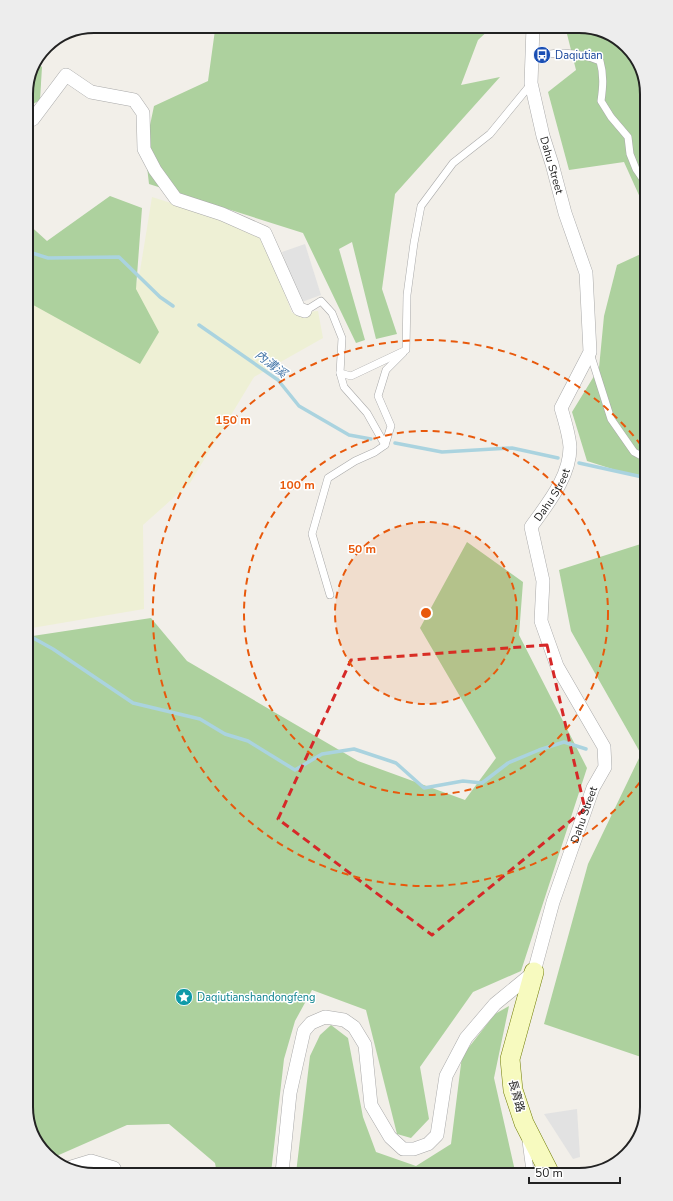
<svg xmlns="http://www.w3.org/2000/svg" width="673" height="1201" font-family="'Nunito Sans','Noto Sans TC',sans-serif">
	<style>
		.farmland { fill: #eef0d5 }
		.forest { fill: #add19e }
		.parking { fill: #e2e2e2 }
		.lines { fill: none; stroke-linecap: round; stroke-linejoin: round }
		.stream { stroke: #aad3df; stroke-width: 3.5 }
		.lane-casing { stroke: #a9a9a9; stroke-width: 8 }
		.street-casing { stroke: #a9a9a9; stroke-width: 14 }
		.secondary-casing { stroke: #707d05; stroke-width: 20 }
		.lane { stroke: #fff; stroke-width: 7 }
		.street { stroke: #fff; stroke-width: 13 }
		.secondary { stroke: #f7fabf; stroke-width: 19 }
		.marked { fill: none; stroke: #d62828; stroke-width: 3; stroke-dasharray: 8 5; stroke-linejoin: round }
		.ring { fill: none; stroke: #e8590c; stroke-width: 2; stroke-dasharray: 7 5 }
		.labels { text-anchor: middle; stroke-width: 3; stroke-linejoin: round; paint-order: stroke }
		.transit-label { font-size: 11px; fill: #164399; stroke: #fff; text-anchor: start }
		.street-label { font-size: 11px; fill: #222; stroke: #fff }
		.culture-label { font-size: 11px; fill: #0d838f; stroke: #fff; text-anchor: start }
		.water-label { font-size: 12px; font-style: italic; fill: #4a7aab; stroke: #fff }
		.rim { fill: none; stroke: #222; stroke-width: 2 }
		.centre { fill: #e8590c; stroke: #fff; stroke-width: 2 }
		.ring-label { font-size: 12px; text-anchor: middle; font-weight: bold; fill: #e8590c; stroke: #fff; stroke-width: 3; stroke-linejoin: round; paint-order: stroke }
	</style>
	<rect width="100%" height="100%" fill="#f2efe9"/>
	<polygon class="farmland" points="152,197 262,232 292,313 318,311 323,338 254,377 190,483 143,525 144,609 26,629 26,298 129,311 140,271"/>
	<g class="forest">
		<polygon points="565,26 584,26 620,40 642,68 647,94 647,213 624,162 569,170 548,92 576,70"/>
		<polygon points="492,27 478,40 461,85 500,77 395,194 382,289 397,334 376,339 352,242 339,249 365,340 356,343 303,233 149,184 145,149 154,106 208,81 215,30"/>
		<polygon points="38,64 42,67 40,100 26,108 26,90"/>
		<polygon points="110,196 142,208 136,289 159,332 140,364 26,301 26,222 47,241"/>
		<polygon points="647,223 647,480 587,461 572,412 599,368 604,316 617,265 643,253"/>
		<polygon points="467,542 523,582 519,635 587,768 521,971 473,992 420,1067 429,1119 411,1138 397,1134 366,1010 312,990 295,1021 284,1059 271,1173 217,1174 215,1163 169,1124 127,1125 52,1158 31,1133 26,1107 26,637 151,618 187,661 358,761 465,800 496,758 420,628"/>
		<polygon points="647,542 647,1059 544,1024 588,864 641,754 571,631 559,570"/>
		<polygon points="509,1006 494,1078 515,1171 296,1173 310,1056 320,1035 331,1025 348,1038 363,1117 376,1152 416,1166 451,1144 462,1056 495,1014"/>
	</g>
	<g class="parking">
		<polygon points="305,244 321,295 299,303 282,252"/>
		<polygon points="577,1109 580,1157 573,1159 544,1114"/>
	</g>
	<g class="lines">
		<g class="stream">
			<polyline points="26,251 48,258 119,257 160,297 173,306"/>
			<polyline points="199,325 278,380 299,406 349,435 371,439"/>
			<polyline points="395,443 442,452 512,448 558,458"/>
			<polyline points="579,463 647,478"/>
			<polyline points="26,634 53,649 133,703 200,719 225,734 248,741 295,770 322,754 354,749 396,763 424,788 463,781 482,783 508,763 539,750 564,742 586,749"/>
		</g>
		<defs>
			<g id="lane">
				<path d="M531 58C557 51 575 51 600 61 604 75 603 87 601 101L611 117 628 137 630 154 636 169 647 185"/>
				<polyline points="305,311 321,301 332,313 342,338 340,373 351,376 406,350 407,295 414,243 421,206 453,163 490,134 531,84"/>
				<polyline points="590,353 611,419 634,452 647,459"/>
				<polyline points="340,373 344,387 367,413 385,445"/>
				<polyline points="330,595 312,534 328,478 355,461 375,452 385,445 391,426 378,396 386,370 403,353"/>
				<polyline points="526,1141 530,1171"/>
			</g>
			<g id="street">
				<polyline points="26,123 33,119 66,75 91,92 134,100 143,113 144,149 155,170 176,199 222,214 265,233 299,309 305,311"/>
				<polyline points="68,1168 91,1161 114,1168 117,1175"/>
				<path id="s1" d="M282 1173 290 1093 304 1031 311 1023 325 1017 344 1020 354 1027 365 1045 371 1105 390 1137 403 1149H414L428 1144 437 1135 446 1076 466 1038 495 1004 534 972 553 902 593 788 605 767 604 747 557 666 541 621 543 581 531 527C548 503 570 477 570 447 569 434 565 421 561 408L590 352 586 273 565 213 552 164 543 136 531 83 533 27"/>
			</g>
			<polyline id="secondary" points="534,972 510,1059 513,1090 524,1123 548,1170"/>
		</defs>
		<use href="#lane" class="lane-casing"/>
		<use href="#street" class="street-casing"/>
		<use href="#secondary" class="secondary-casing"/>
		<use href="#lane" class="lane"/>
		<use href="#street" class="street"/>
		<use href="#secondary" class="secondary"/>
	</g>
	<path class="marked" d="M547 645 585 809 432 935 278 819 351 660Z"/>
	<circle cx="426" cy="613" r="91" fill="#e8590c" fill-opacity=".12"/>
	<g class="ring">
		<circle cx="426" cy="613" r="91"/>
		<circle cx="426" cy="613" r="182"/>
		<path d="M647 773A273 273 0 1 1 647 453"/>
	</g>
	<defs>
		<symbol id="bus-disc" viewBox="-11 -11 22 22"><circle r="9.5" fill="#1a4fb4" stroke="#fff"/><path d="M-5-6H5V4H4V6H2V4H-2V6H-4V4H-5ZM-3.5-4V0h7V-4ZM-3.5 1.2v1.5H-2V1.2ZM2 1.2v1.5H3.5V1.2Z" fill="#fff"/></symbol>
		<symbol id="sight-disc" viewBox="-11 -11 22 22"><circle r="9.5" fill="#0f9aa8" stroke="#fff"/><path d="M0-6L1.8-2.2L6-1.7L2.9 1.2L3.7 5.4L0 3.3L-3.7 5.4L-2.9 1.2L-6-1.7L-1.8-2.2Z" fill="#fff"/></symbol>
	</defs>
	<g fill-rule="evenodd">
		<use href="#bus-disc" x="532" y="45" width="20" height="20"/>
		<use href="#sight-disc" x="174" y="987" width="20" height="20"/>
	</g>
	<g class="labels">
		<g class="transit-label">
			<text x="555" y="59">Daqiutian</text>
		</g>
		<g class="street-label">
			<text transform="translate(552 165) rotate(74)" y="4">Dahu Street</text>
			<text dy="4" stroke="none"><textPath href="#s1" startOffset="1087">Dahu Street</textPath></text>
			<text dy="4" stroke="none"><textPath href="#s1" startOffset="739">Dahu Street</textPath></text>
			<text transform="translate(517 1096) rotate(75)" y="4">長青路</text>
		</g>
		<g class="culture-label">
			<text x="197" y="1001">Daqiutianshandongfeng</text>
		</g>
		<g class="water-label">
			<text transform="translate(271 364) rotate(38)" y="4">內溝溪</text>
		</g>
	</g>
	<path d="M0 0H673V1201H0ZM94 33H579A61 61 0 0 1 640 94V1107A61 61 0 0 1 579 1168H94A61 61 0 0 1 33 1107V94A61 61 0 0 1 94 33Z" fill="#ededed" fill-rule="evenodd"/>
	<path class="rim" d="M94 33H579A61 61 0 0 1 640 94V1107A61 61 0 0 1 579 1168H94A61 61 0 0 1 33 1107V94A61 61 0 0 1 94 33Z"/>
	<circle cx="426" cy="613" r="6" class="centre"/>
	<g class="ring-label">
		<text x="233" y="424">150 m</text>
		<text x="297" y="489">100 m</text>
		<text x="362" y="553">50 m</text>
	</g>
	<path d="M529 1177v6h91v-6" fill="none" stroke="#222222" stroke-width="2"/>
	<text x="535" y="1177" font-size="12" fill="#222222" stroke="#ffffff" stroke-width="3" paint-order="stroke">50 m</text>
</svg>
